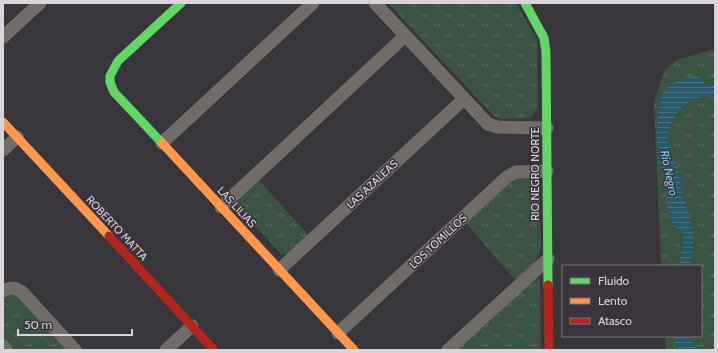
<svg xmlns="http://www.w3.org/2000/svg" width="718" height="353" font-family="Cabin,sans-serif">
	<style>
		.grass { fill: url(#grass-tufts) }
		.water { fill: url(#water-rules) }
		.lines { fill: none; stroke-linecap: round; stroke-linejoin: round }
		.street { stroke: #706d69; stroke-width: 13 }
		.fast { stroke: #63d668; stroke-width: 9 }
		.slow { stroke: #ff974d; stroke-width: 9 }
		.jam { stroke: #b3261e; stroke-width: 9 }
		.labels { text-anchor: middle; stroke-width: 3; stroke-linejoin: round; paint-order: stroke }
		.street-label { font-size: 11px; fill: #d8d4da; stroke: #3a343d }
		.water-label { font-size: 12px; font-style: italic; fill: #77cdec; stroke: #3a343d }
	</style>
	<defs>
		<pattern id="grass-tufts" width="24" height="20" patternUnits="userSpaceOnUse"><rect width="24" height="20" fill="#3b5342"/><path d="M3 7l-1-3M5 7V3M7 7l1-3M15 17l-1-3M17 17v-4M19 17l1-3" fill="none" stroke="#576b5d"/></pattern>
		<pattern id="water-rules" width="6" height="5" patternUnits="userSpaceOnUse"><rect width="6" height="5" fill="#285969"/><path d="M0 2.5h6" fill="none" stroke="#46707e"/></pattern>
	</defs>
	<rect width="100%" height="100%" fill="#39363b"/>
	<g class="grass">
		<polygon points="388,3 516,3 537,40 538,107 531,118 500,119 493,115"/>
		<polygon points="715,49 715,350 666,350 665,336 701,336 701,266 661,266 654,102 664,71 677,60"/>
		<polygon points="533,176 539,180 541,249 534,265 516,281 466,223 515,179"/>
		<path d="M259 180 309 236C301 243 293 256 281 254L239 208 236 203 238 199Z"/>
		<polygon points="536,278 540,280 541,350 454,350"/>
		<polygon points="13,291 69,350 13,350 3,339 3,296"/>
	</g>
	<g class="water">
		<path d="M697 76 707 85 715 86V98C711 98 707 97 703 97 681 100 668 121 668 141 668 151 674 158 677 167 680 174 679 181 681 188 684 202 690 215 693 230 695 241 692 255 689 266H679L684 239 682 232C663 220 668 198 665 179 664 172 659 167 658 159 656 144 656 103 665 90 671 81 687 78 697 76Z"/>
		<polygon points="673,336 686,336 699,350 678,350"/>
	</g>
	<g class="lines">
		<g class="street">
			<polyline points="375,3 488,124 497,127 547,128"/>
			<polyline points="3,37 40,3"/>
			<polyline points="162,143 313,3"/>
			<polyline points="3,150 17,137"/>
			<polyline points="221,207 405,36"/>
			<polyline points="279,270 464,99"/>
			<path d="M3 291C10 287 15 287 22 292L75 350"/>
			<polyline points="338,333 508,176 516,172 547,171"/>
			<polyline points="3,346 6,350"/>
			<polyline points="166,350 192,326"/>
			<polyline points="448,350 548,259"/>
		</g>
		<g class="fast">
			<polyline points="525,3 544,38 546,52 548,285"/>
			<polyline points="162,143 114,92 110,82 110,76 118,61 181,3"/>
		</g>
		<g class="slow">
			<polyline points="3,122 109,236"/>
			<polyline points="162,143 354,350"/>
		</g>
		<g class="jam">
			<polyline points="109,236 214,350"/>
			<polyline points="548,285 549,350"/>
		</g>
	</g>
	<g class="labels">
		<g class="street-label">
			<text transform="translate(535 174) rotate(-90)" y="4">RIO NEGRO NORTE</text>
			<text transform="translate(372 184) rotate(-43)" y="4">LAS AZALEAS</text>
			<text transform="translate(237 207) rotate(47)" y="4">LAS LILIAS</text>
			<text transform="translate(117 228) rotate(47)" y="4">ROBERTO MATTA</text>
			<text transform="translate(438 241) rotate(-43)" y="4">LOS TOMILLOS</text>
		</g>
		<g class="water-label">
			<text transform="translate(669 173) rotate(78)" y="4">Río Negro</text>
		</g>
	</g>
	<rect width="718" height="353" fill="none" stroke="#d8d4da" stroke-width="8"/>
	<rect x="562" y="265" width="140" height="72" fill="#3a343d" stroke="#79747c"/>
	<rect x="570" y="278" width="20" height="6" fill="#63d668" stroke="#79747c"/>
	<text x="598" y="285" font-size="12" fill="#d8d4da">Fluido</text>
	<rect x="570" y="298" width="20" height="6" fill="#ff974d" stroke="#79747c"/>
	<text x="598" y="305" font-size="12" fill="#d8d4da">Lento</text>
	<rect x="570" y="318" width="20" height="6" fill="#b3261e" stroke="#79747c"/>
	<text x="598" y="325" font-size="12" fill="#d8d4da">Atasco</text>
	<path d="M18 329v6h114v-6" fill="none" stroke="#d8d4da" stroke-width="2"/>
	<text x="24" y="329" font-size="12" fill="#d8d4da" stroke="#3a343d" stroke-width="3" paint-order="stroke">50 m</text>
</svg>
